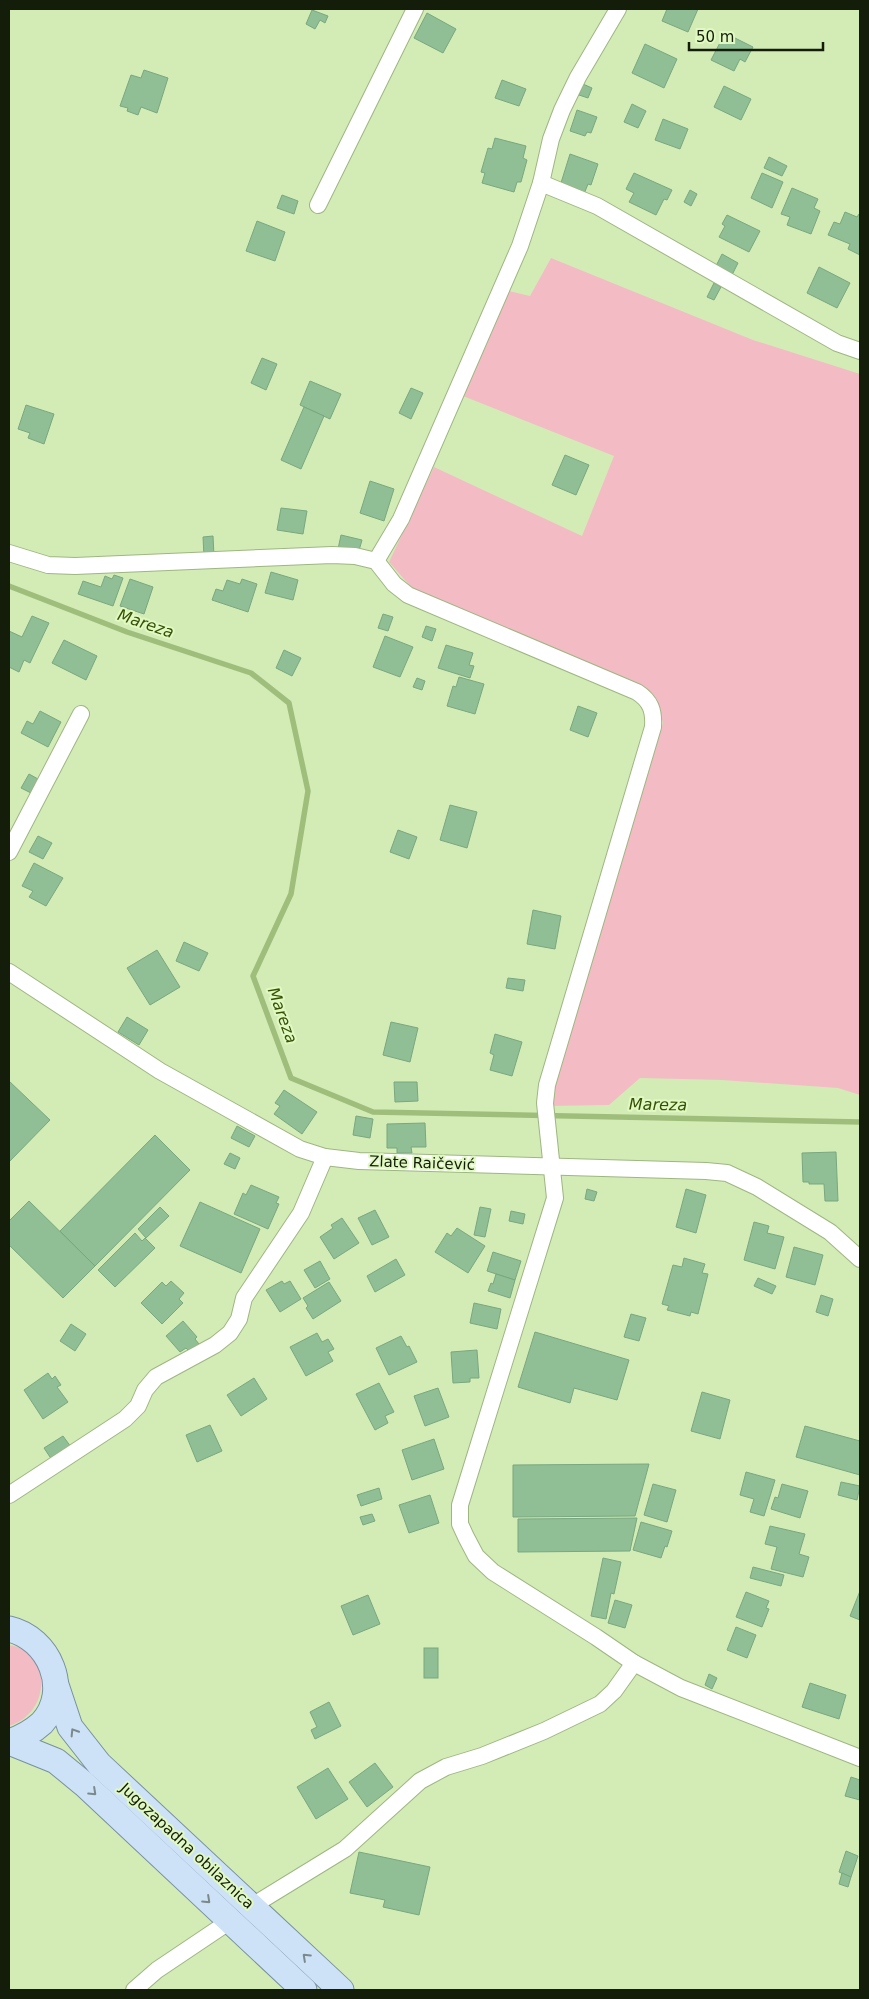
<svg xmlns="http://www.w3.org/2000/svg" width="869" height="1999" font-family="'DejaVu Sans',sans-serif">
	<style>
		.green { fill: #f3bcc5 }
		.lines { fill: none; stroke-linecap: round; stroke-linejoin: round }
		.stream { stroke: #a0be7b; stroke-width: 5.5 }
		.building { fill: #90bf96; stroke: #79a77f }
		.street-casing { stroke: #9eb682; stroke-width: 18 }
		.primary-casing { stroke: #77909f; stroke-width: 27 }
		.street { stroke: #fff; stroke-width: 16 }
		.primary { stroke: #cde2f6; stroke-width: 25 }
		.oneway { stroke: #7a898b }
		.labels { text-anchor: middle; stroke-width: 4; stroke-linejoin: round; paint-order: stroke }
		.street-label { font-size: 15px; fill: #141d09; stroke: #e0f9c2 }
		.water-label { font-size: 16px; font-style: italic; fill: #365004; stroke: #e0f9c2 }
	</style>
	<rect width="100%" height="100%" fill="#d3ecb6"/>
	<g class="green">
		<polygon points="551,258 753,340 860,374 860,1095 838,1088 722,1080 640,1078 609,1105 549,1106 663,723 657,700 634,686 411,587 389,562 434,467 582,536 614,456 463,396 509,291 530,296"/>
		<path d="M9 1645C51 1651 53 1712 9 1726Z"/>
	</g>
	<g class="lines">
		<polyline class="stream" points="9,586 127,632 251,673 289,703 308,791 291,894 253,976 291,1078 373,1112 860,1122"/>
	</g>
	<g class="building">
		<polygon points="667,9 698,9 688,32 662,21"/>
		<polygon points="312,10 328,16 325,23 320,20 315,29 306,24"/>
		<polygon points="427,13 456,29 443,53 414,38"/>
		<polygon points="725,33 753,47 745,62 740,59 734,71 711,60"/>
		<polygon points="645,44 677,59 664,88 632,73"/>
		<polygon points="144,70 168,78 157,113 141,107 138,115 127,111 128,108 120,106 131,75 141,78"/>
		<polygon points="502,80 526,89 519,106 495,98"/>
		<polygon points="583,84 592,88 588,98 579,95"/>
		<polygon points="724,86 751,99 741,120 714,107"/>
		<polygon points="632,104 646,111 638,128 624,122"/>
		<polygon points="577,110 597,117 591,133 587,132 585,136 570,131"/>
		<polygon points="663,119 688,129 680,149 655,140"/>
		<polygon points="495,138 526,146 523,158 527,160 521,182 517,182 514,192 482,183 485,173 481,172 488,148 492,149"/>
		<polygon points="570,154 598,164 591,185 588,184 584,194 560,186"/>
		<polygon points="769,157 787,166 782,176 764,168"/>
		<polygon points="634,173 672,190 667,200 664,199 656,215 629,202 634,193 626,189"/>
		<polygon points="762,173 783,182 772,208 751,198"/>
		<polygon points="792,188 818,199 814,208 820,211 811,234 787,225 790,217 781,214"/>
		<polygon points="690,190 697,194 691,206 684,202"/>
		<polygon points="282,195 298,201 294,214 277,208"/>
		<polygon points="845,212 857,217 859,214 860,214 860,255 848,249 850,244 828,235 834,222 840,224"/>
		<polygon points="727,215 760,231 749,252 719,237 725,226 722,224"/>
		<polygon points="257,221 285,232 275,261 246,251"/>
		<polygon points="722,254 738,263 731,277 715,268"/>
		<polygon points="819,267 850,283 837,308 807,293"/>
		<polygon points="714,283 721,287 714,300 707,297"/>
		<polygon points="262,358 277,364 266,390 251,383"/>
		<polygon points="310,381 341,394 330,419 300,405"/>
		<polygon points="411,388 423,393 411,419 399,413"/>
		<polygon points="26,405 54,414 44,444 28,438 30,433 18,429"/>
		<polygon points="304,407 324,416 301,469 281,460"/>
		<polygon points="565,455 589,465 576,495 552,485"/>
		<polygon points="370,481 394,489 384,521 360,513"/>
		<polygon points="281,508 307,511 303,534 277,530"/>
		<polygon points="341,535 362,540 358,554 338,549"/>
		<polygon points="213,536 214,556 204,557 203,537"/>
		<polygon points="271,572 298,580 293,600 265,593"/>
		<polygon points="114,575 123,578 113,606 78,594 83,581 101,587 105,576 112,579"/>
		<polygon points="130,579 153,587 144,614 120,606"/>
		<polygon points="242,579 257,584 248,612 212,600 216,589 223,591 227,580 240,584"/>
		<polygon points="383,614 393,617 388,631 378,628"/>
		<polygon points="32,616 49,623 30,663 24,660 19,672 9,667 9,631 22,637"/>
		<polygon points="426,626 436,629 432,641 422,637"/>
		<polygon points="385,636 413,647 400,677 373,667"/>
		<polygon points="64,640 97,656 86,680 52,663"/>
		<polygon points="446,645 473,653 469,665 474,666 470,678 438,668"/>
		<polygon points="284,650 301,658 292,676 276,668"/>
		<polygon points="459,677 484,684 475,714 447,706 453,686 456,687"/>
		<polygon points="417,678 425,681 422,690 413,687"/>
		<polygon points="578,706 597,713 588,737 570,730"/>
		<polygon points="40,711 61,722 48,747 21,733 27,721 33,724"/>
		<polygon points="29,774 38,779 31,793 21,788"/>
		<polygon points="450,805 477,812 467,848 440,840"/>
		<polygon points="398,830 417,837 409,859 390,852"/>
		<polygon points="38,836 52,843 43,859 29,852"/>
		<polygon points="34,863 63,878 46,906 29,897 33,891 22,886"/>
		<polygon points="533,910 561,916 555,949 527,944"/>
		<polygon points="184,942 208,953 199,971 176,961"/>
		<polygon points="157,950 180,987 150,1005 127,968"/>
		<polygon points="508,978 525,980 523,991 506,988"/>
		<polygon points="127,1017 148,1030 139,1045 118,1032"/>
		<polygon points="391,1022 418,1028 410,1062 383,1055"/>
		<polygon points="495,1034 522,1042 512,1076 490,1070 494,1055 490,1053"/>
		<polygon points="9,1081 50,1120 9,1162"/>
		<polygon points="394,1082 417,1082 418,1101 395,1102"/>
		<polygon points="284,1090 317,1112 302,1134 274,1114 280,1106 275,1103"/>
		<polygon points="356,1116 373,1119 370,1138 353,1135"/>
		<polygon points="425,1123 426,1147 411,1147 412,1153 397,1153 397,1148 387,1148 387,1124"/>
		<polygon points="237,1126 255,1136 249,1147 231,1138"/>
		<polygon points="155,1135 190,1170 95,1266 60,1231"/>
		<polygon points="836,1152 838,1201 825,1201 824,1184 809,1184 809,1182 803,1182 802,1153"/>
		<polygon points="230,1153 240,1158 235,1169 224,1164"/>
		<polygon points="251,1185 279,1197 276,1203 279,1204 268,1229 234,1214 243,1193 246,1195"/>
		<polygon points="587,1189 597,1192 594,1201 585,1199"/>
		<polygon points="686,1189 706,1195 696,1233 676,1227"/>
		<polygon points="29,1201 95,1266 63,1298 9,1245 9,1221"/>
		<polygon points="200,1202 260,1229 241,1273 180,1246"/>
		<polygon points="160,1207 169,1216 146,1238 138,1229"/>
		<polygon points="480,1207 491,1209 485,1237 474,1235"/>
		<polygon points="375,1210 389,1237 372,1245 358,1218"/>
		<polygon points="511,1211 525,1214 523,1224 509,1221"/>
		<polygon points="342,1218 359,1243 334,1259 320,1237 333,1228 331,1225"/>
		<polygon points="754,1222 769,1226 767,1233 784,1237 775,1269 744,1260"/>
		<polygon points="457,1228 485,1246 468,1273 435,1252 447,1233 451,1236"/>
		<polygon points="135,1233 142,1241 145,1238 155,1248 115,1287 98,1270"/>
		<polygon points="794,1247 823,1255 815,1285 786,1277"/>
		<polygon points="493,1252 521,1261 515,1280 487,1271"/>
		<polygon points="684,1258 705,1264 702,1273 708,1274 698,1314 691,1312 690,1316 667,1310 669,1306 662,1304 673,1265 682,1267"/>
		<polygon points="396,1259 405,1275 375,1292 367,1276"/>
		<polygon points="320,1261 330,1279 315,1288 304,1270"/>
		<polygon points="496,1274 515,1280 510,1298 488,1291 491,1283 493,1284"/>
		<polygon points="758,1278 776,1286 772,1294 754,1286"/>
		<polygon points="171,1281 184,1293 179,1299 183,1303 162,1324 141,1303 162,1282 166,1286"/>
		<polygon points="282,1281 284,1284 290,1281 301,1299 280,1312 266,1290"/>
		<polygon points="329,1282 341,1301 313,1319 306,1308 308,1306 303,1298"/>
		<polygon points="821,1295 833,1299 828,1316 816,1312"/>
		<polygon points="474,1303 501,1309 497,1329 470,1323"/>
		<polygon points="631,1314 646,1318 639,1341 624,1337"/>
		<polygon points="183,1321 197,1337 195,1339 199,1344 190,1352 186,1348 180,1352 166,1336"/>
		<polygon points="71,1324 86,1334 75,1351 60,1341"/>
		<polygon points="535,1332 629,1360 617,1400 574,1388 570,1403 518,1387"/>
		<polygon points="317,1333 322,1342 328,1339 334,1349 328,1352 333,1361 306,1376 290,1347"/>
		<polygon points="401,1336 407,1347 409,1346 417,1362 389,1375 376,1348"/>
		<polygon points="477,1350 479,1378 470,1378 470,1382 453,1383 451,1352"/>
		<polygon points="48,1373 52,1379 55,1376 61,1385 57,1387 68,1402 43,1419 24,1390"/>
		<polygon points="254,1378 267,1399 241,1416 227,1395"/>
		<polygon points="379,1383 394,1412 385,1416 388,1423 375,1430 356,1394"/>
		<polygon points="438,1388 449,1417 425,1426 414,1396"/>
		<polygon points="702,1392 730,1400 720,1439 691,1431"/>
		<polygon points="210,1425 222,1451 197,1462 186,1435"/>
		<polygon points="805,1426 860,1441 860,1475 796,1457"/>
		<polygon points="63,1436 71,1447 52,1460 44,1448"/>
		<polygon points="434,1439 444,1469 412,1480 402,1450"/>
		<polygon points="649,1464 635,1516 513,1517 513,1465"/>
		<polygon points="746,1472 775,1480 764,1516 750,1512 754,1499 740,1495"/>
		<polygon points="841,1482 860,1486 857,1500 838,1495"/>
		<polygon points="653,1484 676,1490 667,1522 644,1515"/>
		<polygon points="782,1484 808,1491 800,1518 771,1509 775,1497 778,1498"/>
		<polygon points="379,1488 382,1499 361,1506 357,1495"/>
		<polygon points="430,1495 439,1523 409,1533 399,1505"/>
		<polygon points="372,1514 375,1521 363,1525 360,1517"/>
		<polygon points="637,1518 630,1551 518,1552 518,1519"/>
		<polygon points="641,1522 672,1531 667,1547 665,1546 661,1558 633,1550"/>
		<polygon points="770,1526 805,1534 799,1554 809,1557 803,1577 771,1569 777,1547 765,1544"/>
		<polygon points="603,1558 621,1562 614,1594 611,1593 606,1619 591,1616"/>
		<polygon points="753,1567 784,1575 781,1586 750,1578"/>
		<polygon points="860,1591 860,1620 850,1616"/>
		<polygon points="746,1592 769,1601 766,1608 769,1609 762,1627 736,1617"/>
		<polygon points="368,1595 380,1624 353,1635 341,1606"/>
		<polygon points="615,1600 632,1605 625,1628 608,1623"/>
		<polygon points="736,1627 756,1635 747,1658 727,1650"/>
		<rect x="424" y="1648" width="14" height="30"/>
		<polygon points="709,1674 717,1678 712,1689 705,1685"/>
		<polygon points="810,1683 846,1695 839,1719 802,1707"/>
		<polygon points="329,1702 341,1726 315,1739 311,1730 317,1727 310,1712"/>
		<polygon points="375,1763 393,1787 367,1807 349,1782"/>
		<polygon points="328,1768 348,1799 316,1819 297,1787"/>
		<polygon points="851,1777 860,1780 860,1800 845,1796"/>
		<polygon points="846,1851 858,1856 851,1877 839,1872"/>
		<polygon points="359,1852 430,1867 419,1915 383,1907 385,1900 350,1893"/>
		<polygon points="842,1873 851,1877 848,1887 839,1884"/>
	</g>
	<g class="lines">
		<defs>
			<g id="street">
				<polyline points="541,183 597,206 837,343 860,351"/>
				<polyline points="318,205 415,9"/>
				<path d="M9 553 48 565 75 566 332 555 355 556 376 561 394 584 408 595 637 692C651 701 654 711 653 727L547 1085 545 1103 555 1198 460 1505V1524L466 1537 476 1556 493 1572 596 1637 634 1663 681 1688 860 1758"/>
				<polyline points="376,561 401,519 520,246 541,183 551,139 562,110 578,77 618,9"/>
				<polyline points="9,852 81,714"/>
				<polyline points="9,972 160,1071 300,1149 325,1157 359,1161 706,1171 727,1173 757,1187 830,1232 860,1259"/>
				<polyline points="9,1495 125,1419 138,1406 145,1390 156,1377 215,1345 230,1333 239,1319 244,1298 301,1213 325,1157"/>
				<polyline points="252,1906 345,1849 420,1781 446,1767 482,1756 544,1731 600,1704 614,1691 634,1663"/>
				<polyline points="134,1990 157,1970 230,1921"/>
			</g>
			<g id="primary">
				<path d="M9 1629C49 1638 72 1690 42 1723 32 1732 21 1738 9 1742"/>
				<polyline points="56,1685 70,1727 99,1764 341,1990"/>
				<polyline points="9,1742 56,1761 84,1784 304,1990"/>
			</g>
		</defs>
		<use href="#street" class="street-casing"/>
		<use href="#primary" class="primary-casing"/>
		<use href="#street" class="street"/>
		<use href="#primary" class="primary"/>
	</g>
	<defs><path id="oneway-chevron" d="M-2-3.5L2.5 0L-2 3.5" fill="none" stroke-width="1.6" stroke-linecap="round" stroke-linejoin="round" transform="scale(1.25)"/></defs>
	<g class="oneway">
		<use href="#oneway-chevron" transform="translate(74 1732) rotate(-122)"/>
		<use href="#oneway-chevron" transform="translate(93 1792) rotate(43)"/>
		<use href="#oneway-chevron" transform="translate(207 1900) rotate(43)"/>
		<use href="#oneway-chevron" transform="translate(306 1957) rotate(-137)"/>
	</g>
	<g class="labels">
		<g class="street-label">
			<text transform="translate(422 1163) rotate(2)" y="5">Zlate Raičević</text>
			<text transform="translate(187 1846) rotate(43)" y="5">Jugozapadna obilaznica</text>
		</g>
		<g class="water-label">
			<text transform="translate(146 623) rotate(19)" y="6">Mareza</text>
			<text transform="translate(283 1015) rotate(70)" y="6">Mareza</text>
			<text transform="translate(658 1104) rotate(1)" y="6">Mareza</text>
		</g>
	</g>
	<rect width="869" height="1999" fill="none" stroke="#141d09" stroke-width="20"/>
	<path d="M689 42v8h134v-8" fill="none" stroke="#141d09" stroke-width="2.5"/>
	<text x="696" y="42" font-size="15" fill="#141d09" stroke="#e0f9c2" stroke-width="4" paint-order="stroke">50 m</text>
</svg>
